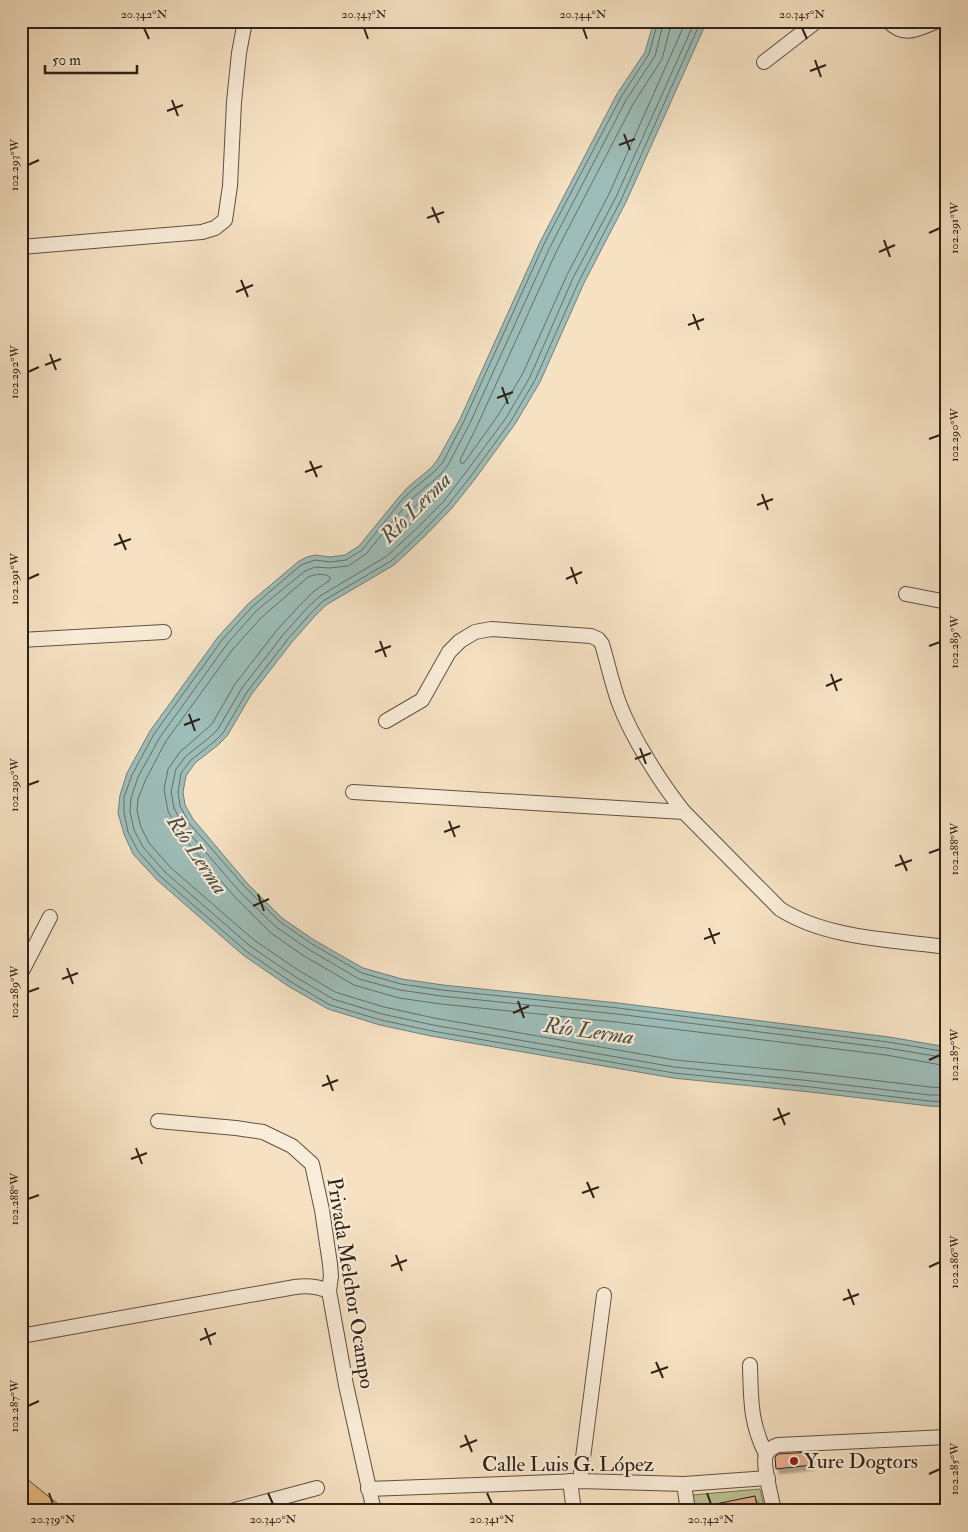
<svg xmlns="http://www.w3.org/2000/svg" width="968" height="1532" font-family="'IM FELL Double Pica',serif">
	<style>
		.green { fill: #bdc393; stroke: #767254 }
		.water { fill: #9dbdb8; stroke: #717f77 }
		.lines { fill: none; stroke-linecap: round; stroke-linejoin: round }
		.shore { stroke: #666f67; stroke-width: 1 }
		.building { fill: #e7b190; stroke: #2e2116; filter: url(#shadow) }
		.minor-casing { stroke: #605141; stroke-width: 16 }
		.major-casing { stroke: #2e2116; stroke-width: 19 }
		.minor { stroke: #f9ecd8; stroke-width: 14 }
		.major { stroke: #ebc182; stroke-width: 18 }
		.ticks { fill: none; stroke: #2e2116; stroke-width: 2 }
		.poi-dot { fill: #8f2418; stroke: #f9ecd8; stroke-width: 2 }
		.labels { text-anchor: middle; stroke-width: 4.5; stroke-linejoin: round; paint-order: stroke }
		.street-label { font-size: 21px; fill: #2e2116; stroke: #f9ecd8 }
		.poi-label { font-size: 21px; fill: #2e2116; stroke: #f9ecd8; text-anchor: start }
		.water-label { font-size: 22px; font-style: italic; fill: #4f5047; stroke: #f9ecd8 }
		.neatline { fill: none; stroke: #2e2116; stroke-width: 2 }
		.ticks-label { font-size: 12px; text-anchor: middle; fill: #2e2116 }
	</style>
	<defs>
		<filter id="shadow"><feDropShadow dx="3" dy="5" stdDeviation="1" flood-color="#0004"/></filter>
	</defs>
	<rect width="100%" height="100%" fill="#f6e2c3"/>
	<filter id="stains"><feTurbulence type="fractalNoise" baseFrequency=".004" numOctaves="4"/><feColorMatrix values="0 0 0 0 .2 0 0 0 0 .09 0 0 0 0 .02 0 0 0 .5 -.17"/></filter>
	<radialGradient id="worn" r=".72"><stop offset=".6" stop-color="#630" stop-opacity="0"/><stop offset="1" stop-color="#630" stop-opacity=".3"/></radialGradient>
	<polygon class="green" points="760,1489 765,1511 758,1511 755,1496 694,1509 692,1495"/>
	<polygon class="water" points="654,21 707,21 626,202 584,283 540,382 515,424 475,479 452,508 424,537 394,565 326,605 314,617 292,642 251,695 227,736 218,745 195,763 186,776 183,792 185,805 193,819 247,883 282,918 314,940 363,968 402,979 443,985 618,1003 889,1037 947,1047 947,1107 929,1106 810,1092 673,1078 431,1036 380,1025 328,1009 288,986 243,955 157,880 133,854 124,834 118,813 120,795 127,773 150,731 218,637 248,604 299,561 307,557 315,555 330,557 345,555 359,546 399,497 407,488 432,467 438,459 460,419 540,242 617,94 645,52"/>
	<g class="lines">
		<g class="shore">
			<polyline points="658,21 649,54 621,97 544,244 464,421 443,462 435,471 411,491 402,500 362,550 346,560 330,562 315,560 301,565 252,607 222,640 154,734 132,775 124,797 124,812 128,832 138,851 160,876 246,951 291,982 330,1005 381,1020 432,1031 674,1073 811,1087 929,1101 947,1102"/>
			<polyline points="664,21 655,56 626,100 550,247 470,423 448,465 439,476 415,496 407,504 366,554 348,566 330,568 315,567 305,571 256,611 227,644 160,737 138,777 131,798 130,812 134,830 143,847 165,872 250,946 294,976 333,999 382,1014 433,1025 674,1067 812,1081 930,1095 947,1095"/>
			<polyline points="672,21 662,59 633,104 557,250 477,426 460,460 461,463 464,463 499,414 523,373 567,275 609,194 686,21"/>
			<polyline points="695,21 616,197 573,278 530,377 506,418 466,472 444,501 416,529 387,556 320,596 306,609 283,635 242,688 218,729 210,737 186,756 176,769 171,792 174,808 184,827 239,891 275,926 308,949 359,979 400,990 441,996 617,1014 887,1048 947,1058"/>
			<polyline points="701,21 621,200 579,281 535,380 511,421 471,476 448,505 420,534 391,561 323,601 310,614 288,639 247,692 223,733 215,741 191,760 181,773 178,792 180,806 189,823 244,886 279,921 312,944 362,973 401,984 442,990 618,1008 888,1042 947,1052"/>
			<path d="M443 483 445 487 438 496 398 536H395L394 532C408 515 423 494 443 483Z"/>
			<path d="M947 1066 886 1055 616 1022 441 1004 399 998 354 985 304 956 271 933 234 896 178 831 168 811 164 789 168 769 180 752 212 724 235 684 277 630 300 605 314 591 330 580V577C325 573 315 574 308 577L262 617 233 649 166 741 145 781 138 799 137 811 141 827 149 843 170 867 254 940 298 970 335 992 384 1007 434 1018 675 1060 813 1073 930 1087 947 1088"/>
		</g>
	</g>
	<g class="building">
		<polygon points="811,1452 812,1465 776,1469 775,1457 778,1454"/>
		<polygon points="755,1496 758,1511 707,1511 706,1506"/>
	</g>
	<g class="lines">
		<defs>
			<g id="minor">
				<path d="M888 21C905 39 918 28 938 21"/>
				<polyline points="764,62 817,21"/>
				<polyline points="21,247 202,232 215,228 225,220 230,186 234,102 239,53 245,21"/>
				<polyline points="906,594 947,602"/>
				<polyline points="21,640 164,632"/>
				<path d="M386 721 422 700 449 652 460 641 475 632 491 629 591 636 598 639 602 644C608 664 612 684 619 703 632 738 661 783 684 812L780 909C827 939 894 940 947 947"/>
				<polyline points="353,792 684,812"/>
				<polyline points="21,973 50,917"/>
				<polyline points="158,1121 236,1128 263,1132 292,1146 312,1164 322,1210 330,1264 331,1276 329,1291 346,1385 374,1511"/>
				<path d="M21 1336 295 1287C307 1285 317 1286 329 1291"/>
				<path d="M750 1365C751 1399 750 1423 766 1454"/>
				<polyline points="570,1481 574,1511"/>
				<polyline points="580,1481 604,1295"/>
				<polyline points="684,1484 688,1511"/>
				<polyline points="368,1489 580,1481 684,1484 768,1478"/>
				<polyline points="231,1511 317,1488"/>
				<path d="M774 1511C772 1499 762 1464 766 1455 768 1449 773 1447 778 1445L947 1437"/>
			</g>
			<polyline id="major" points="21,1486 52,1511"/>
		</defs>
		<use href="#minor" class="minor-casing"/>
		<use href="#major" class="major-casing"/>
		<use href="#minor" class="minor"/>
		<use href="#major" class="major"/>
	</g>
	<path class="ticks" d="M144 28 149 39M364 28 368 39M583 28 587 39M802 28 807 39M815 60 821 77M810 71 826 65M172 100 178 116M167 111 183 105M624 134 630 150M619 145 635 139M28 165 39 160M432 207 439 223M427 218 444 212M929 233 940 228M884 240 890 257M879 252 895 245M241 280 248 297M236 292 253 285M693 314 699 330M688 325 704 319M50 354 56 370M45 365 61 359M28 372 39 367M502 387 508 404M497 398 513 392M929 439 940 435M310 461 317 477M305 472 322 466M762 494 768 510M757 505 773 499M119 534 126 550M114 545 131 539M571 567 577 584M28 579 39 574M566 579 582 572M380 641 386 657M929 646 940 642M375 652 391 646M831 674 837 691M826 686 842 679M189 714 195 731M184 725 200 719M640 748 646 764M635 759 651 753M28 785 39 781M449 821 455 837M444 832 460 826M929 853 940 849M900 855 907 871M895 866 912 860M258 894 264 911M253 906 269 899M709 928 715 944M704 939 720 933M67 968 73 984M62 979 78 973M28 992 39 988M518 1001 524 1018M513 1013 529 1006M929 1060 940 1055M327 1075 333 1091M322 1086 338 1080M778 1108 785 1125M773 1120 790 1113M136 1148 142 1164M131 1159 147 1153M587 1182 594 1198M582 1193 599 1187M28 1199 39 1195M396 1255 402 1271M391 1266 407 1260M929 1267 940 1262M848 1289 854 1305M843 1300 859 1294M205 1328 211 1345M200 1340 216 1333M656 1362 663 1378M651 1373 668 1367M28 1406 39 1401M465 1435 472 1452M460 1447 477 1440M929 1474 940 1469M49 1493 53 1504M268 1493 273 1504M487 1493 492 1504M707 1493 711 1504"/>
	<circle class="poi-dot" cx="794" cy="1461" r="5"/>
	<g class="labels">
		<g class="street-label">
			<text transform="translate(351 1283) rotate(81)" y="7">Privada Melchor Ocampo</text>
			<text x="568" y="1471">Calle Luis G. López</text>
		</g>
		<g class="poi-label">
			<text x="804" y="1468">Yure Dogtors</text>
		</g>
		<g class="water-label">
			<text transform="translate(415 507) rotate(-45)" y="8">Río Lerma</text>
			<text transform="translate(198 854) rotate(56)" y="8">Río Lerma</text>
			<text transform="translate(589 1030) rotate(8)" y="8">Río Lerma</text>
		</g>
	</g>
	<rect width="968" height="1532" fill="none" stroke="#f6e2c3" stroke-width="55"/>
	<path d="M45 65v8h92v-8" fill="none" stroke="#2e2116" stroke-width="2.5"/>
	<text x="52" y="65" font-size="15" fill="#2e2116" stroke="#f9ecd8" stroke-width="4" paint-order="stroke">50 m</text>
	<rect x="28" y="28" width="912" height="1476" class="neatline"/>
	<g class="ticks-label">
		<text x="144" y="18">20.342°N</text>
		<text x="364" y="18">20.343°N</text>
		<text x="583" y="18">20.344°N</text>
		<text x="802" y="18">20.345°N</text>
		<text transform="translate(14 165) rotate(-90)" y="4">102.293°W</text>
		<text transform="translate(954 228) rotate(-90)" y="4">102.291°W</text>
		<text transform="translate(14 372) rotate(-90)" y="4">102.292°W</text>
		<text transform="translate(954 435) rotate(-90)" y="4">102.290°W</text>
		<text transform="translate(14 579) rotate(-90)" y="4">102.291°W</text>
		<text transform="translate(954 642) rotate(-90)" y="4">102.289°W</text>
		<text transform="translate(14 785) rotate(-90)" y="4">102.290°W</text>
		<text transform="translate(954 849) rotate(-90)" y="4">102.288°W</text>
		<text transform="translate(14 992) rotate(-90)" y="4">102.289°W</text>
		<text transform="translate(954 1055) rotate(-90)" y="4">102.287°W</text>
		<text transform="translate(14 1199) rotate(-90)" y="4">102.288°W</text>
		<text transform="translate(954 1262) rotate(-90)" y="4">102.286°W</text>
		<text transform="translate(14 1406) rotate(-90)" y="4">102.287°W</text>
		<text transform="translate(954 1469) rotate(-90)" y="4">102.285°W</text>
		<text x="53" y="1523">20.339°N</text>
		<text x="273" y="1523">20.340°N</text>
		<text x="492" y="1523">20.341°N</text>
		<text x="711" y="1523">20.342°N</text>
	</g>
	<rect width="100%" height="100%" filter="url(#stains)"/>
	<rect width="100%" height="100%" fill="url(#worn)"/>
</svg>
